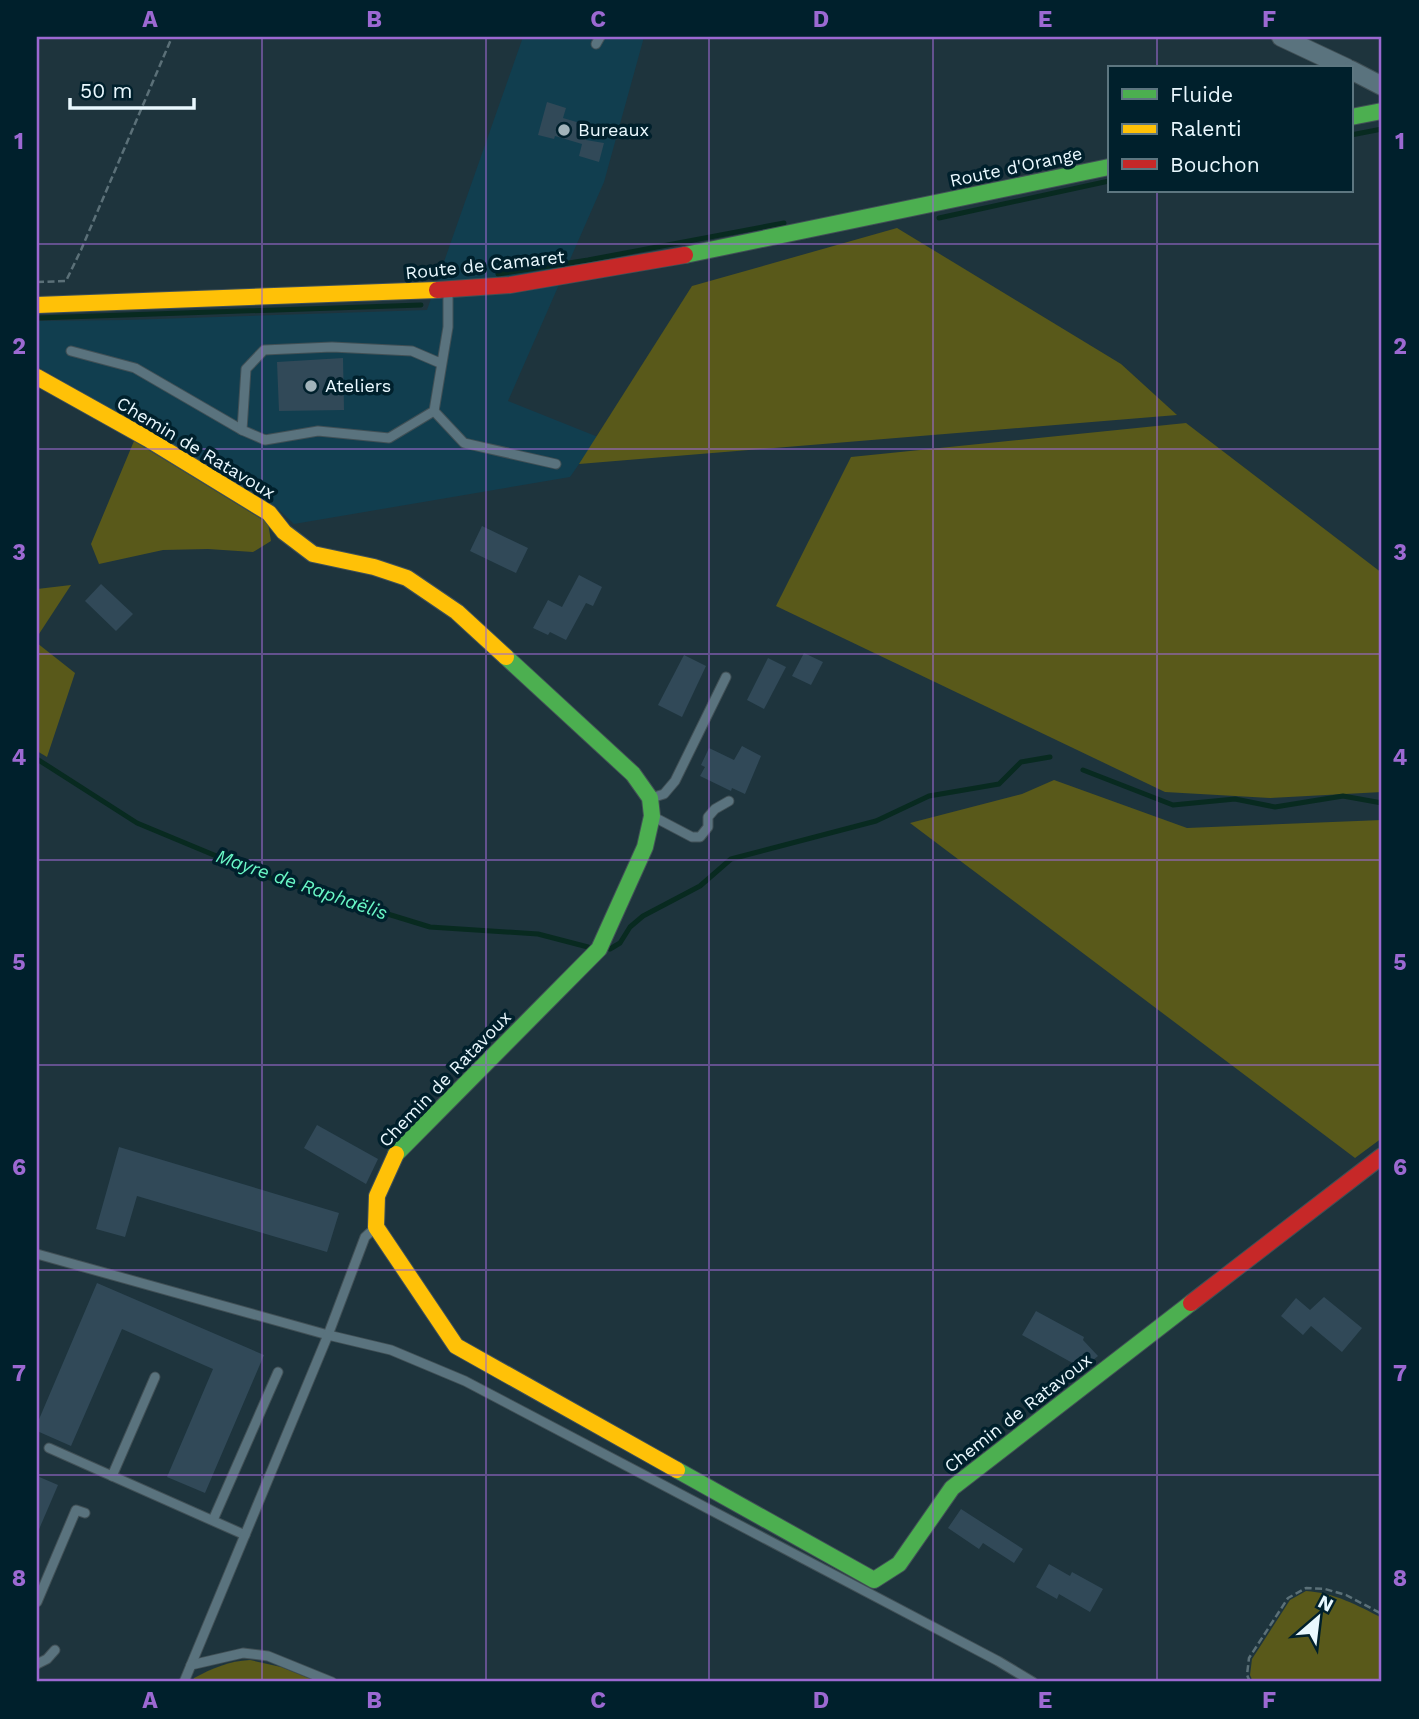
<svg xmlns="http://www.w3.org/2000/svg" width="1419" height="1719" font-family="'Work Sans',sans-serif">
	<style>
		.built { fill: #113e4f }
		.green { fill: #59591a }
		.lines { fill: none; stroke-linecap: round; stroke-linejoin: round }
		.stream { stroke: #082a20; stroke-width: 5 }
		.building { fill: #314958 }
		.lane-casing { stroke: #415056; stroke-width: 11 }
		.street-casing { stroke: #415056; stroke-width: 20 }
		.fast-casing { stroke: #415056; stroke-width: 18 }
		.slow-casing { stroke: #415056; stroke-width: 18 }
		.jam-casing { stroke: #415056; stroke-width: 18 }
		.path { stroke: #5b7078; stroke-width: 2.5; stroke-dasharray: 7 3.5; stroke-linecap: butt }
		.lane { stroke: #5a737e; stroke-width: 9 }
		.street { stroke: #5a737e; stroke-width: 18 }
		.fast { stroke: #4caf50; stroke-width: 16 }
		.slow { stroke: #ffc107; stroke-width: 16 }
		.jam { stroke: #c62828; stroke-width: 16 }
		.grid { fill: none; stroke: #9c69d2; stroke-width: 2; stroke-opacity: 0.55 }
		.poi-dot { fill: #a2b3ba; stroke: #00202c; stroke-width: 2.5 }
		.labels { text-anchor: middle; stroke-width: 7; stroke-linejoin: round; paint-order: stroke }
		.poi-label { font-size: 18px; fill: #e9f8fe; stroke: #00202c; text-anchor: start }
		.street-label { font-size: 18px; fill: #e9f8fe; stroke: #00202c }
		.water-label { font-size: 19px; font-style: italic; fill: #69f8c6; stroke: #00202c }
		.neatline { fill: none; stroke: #9c69d2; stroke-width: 2.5 }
		.grid-label { font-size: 23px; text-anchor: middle; font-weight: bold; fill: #9c69d2 }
	</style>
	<rect width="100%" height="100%" fill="#1e343d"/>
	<polygon class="built" points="523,37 644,37 604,182 508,401 598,437 570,477 294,524 275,506 37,366 37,321 126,320 427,310"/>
	<g class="green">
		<polygon points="897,228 1121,364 1177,415 579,464 692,286"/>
		<polygon points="1186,423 1382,573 1382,792 1270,798 1165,792 776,606 851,457"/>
		<polygon points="134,441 268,523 271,541 253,552 208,549 163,550 99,564 91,544"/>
		<polygon points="71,585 37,637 37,589"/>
		<polygon points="37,643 75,673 47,757 37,751"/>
		<polygon points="1054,780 1187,828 1382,820 1382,1138 1355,1158 910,823 1022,794"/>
		<path d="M1306 1591C1335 1593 1357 1605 1382 1618V1682H1253L1250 1675 1252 1659 1290 1600Z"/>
		<path d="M250 1660 281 1667 318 1682H192L194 1678C213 1668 229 1661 250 1660Z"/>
	</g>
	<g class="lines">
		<g class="stream">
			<polyline points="1351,135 1382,129"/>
			<polyline points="939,218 1109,181"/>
			<polyline points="498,274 588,260 784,223"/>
			<polyline points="37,318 421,305"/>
			<polyline points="37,759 137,823 267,877 430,927 538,934 588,947"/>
			<polyline points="1083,770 1173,805 1235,799 1275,807 1343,796 1382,803"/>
			<polyline points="610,949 620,943 630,927 643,916 700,886 731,859 876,821 929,796 999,784 1021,762 1050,757"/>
		</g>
	</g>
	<g class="building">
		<polygon points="547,102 566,108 563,118 590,126 586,140 604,143 599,162 579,156 582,144 555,136 554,139 538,135"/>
		<polygon points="343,358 344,410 279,411 277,362"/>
		<polygon points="482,526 528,548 516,573 470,551"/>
		<polygon points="579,575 602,587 593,606 586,603 566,640 550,632 548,635 533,628 548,600 562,607"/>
		<polygon points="101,584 133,614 116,631 85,601"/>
		<polygon points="804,653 823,662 811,685 792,676"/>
		<polygon points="684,655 706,666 682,717 658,705"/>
		<polygon points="768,658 786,667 764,709 747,700"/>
		<polygon points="742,746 761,756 745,794 732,788 731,791 700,776 705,767 701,765 709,748 734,760"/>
		<polygon points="317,1125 378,1159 366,1184 304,1148"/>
		<polygon points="119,1147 339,1213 327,1252 137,1196 125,1237 96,1229"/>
		<polygon points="97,1283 264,1355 205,1493 167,1477 213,1369 122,1329 71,1446 37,1431 37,1424"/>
		<polygon points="1324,1297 1362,1328 1342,1352 1311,1326 1303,1335 1281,1316 1296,1298 1310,1310"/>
		<polygon points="1036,1311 1084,1337 1083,1340 1098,1356 1073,1376 1078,1366 1022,1335"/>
		<polygon points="37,1476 58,1485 37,1534"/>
		<polygon points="961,1509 1023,1549 1014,1563 983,1543 979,1549 948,1528"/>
		<polygon points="1049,1564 1070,1576 1072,1572 1103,1589 1090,1612 1059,1594 1057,1599 1036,1587"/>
	</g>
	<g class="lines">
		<defs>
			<g id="lane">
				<polyline points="596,44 600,37"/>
				<polyline points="71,351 135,368 242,430"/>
				<polyline points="440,363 412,351 332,347 264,350 246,369 242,430 265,440 318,431 389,438 434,411 448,327 448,292"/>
				<polyline points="434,411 464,443 556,464"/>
				<polyline points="651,798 664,794 675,781 726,677"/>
				<polyline points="654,817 692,837 700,837 708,827 708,817 715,809 729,801"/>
				<polyline points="37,1254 328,1335 365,1237 376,1227"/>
				<polyline points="49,1448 245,1535"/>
				<polyline points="112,1476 155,1377"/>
				<polyline points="213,1520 278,1372"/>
				<polyline points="37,1602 76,1510 85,1513"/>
				<polyline points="37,1664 47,1659 55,1650"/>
				<polyline points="191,1665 328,1335 391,1350 465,1381 998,1661 1033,1682"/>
				<polyline points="184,1682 191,1665 243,1653 268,1656 332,1682"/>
			</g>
			<g id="street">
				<polyline points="1281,37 1347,68"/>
				<polyline points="1351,70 1382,86"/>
			</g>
			<g id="fast">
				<polyline points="1351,117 1382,111"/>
				<polyline points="685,255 1109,167"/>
				<polyline points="396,1154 599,949 645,847 652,816 650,798 633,774 506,657"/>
				<polyline points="677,1470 874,1580 899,1564 952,1488 1191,1303"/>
			</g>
			<g id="slow">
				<polyline points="37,305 437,290"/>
				<polyline points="37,377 148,439 269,513 284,532 313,554 374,567 407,578 457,612 506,657"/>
				<polyline points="396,1154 377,1196 376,1227 456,1346 677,1470"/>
			</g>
			<g id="jam">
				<polyline points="437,290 510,285 685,255"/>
				<polyline points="1191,1303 1382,1156"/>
			</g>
		</defs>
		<use href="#lane" class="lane-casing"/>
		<use href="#street" class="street-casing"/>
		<use href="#fast" class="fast-casing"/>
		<use href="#slow" class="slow-casing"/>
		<use href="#jam" class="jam-casing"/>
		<g class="path">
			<polyline points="37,282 66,281 81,250 172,37"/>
			<polyline points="1250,1682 1247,1675 1249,1658 1288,1598 1306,1588 1325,1589 1346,1595 1382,1614"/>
		</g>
		<use href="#lane" class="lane"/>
		<use href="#street" class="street"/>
		<use href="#fast" class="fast"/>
		<use href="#slow" class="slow"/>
		<use href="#jam" class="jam"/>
	</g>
	<path class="grid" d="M262 37V1682M486 37V1682M709 37V1682M933 37V1682M1157 37V68M1157 191V1682M37 244H1382M37 449H1382M37 654H1382M37 860H1382M37 1065H1382M37 1270H1382M37 1475H1382"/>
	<g class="poi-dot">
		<circle cx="564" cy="130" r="7"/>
		<circle cx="311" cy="386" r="7"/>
	</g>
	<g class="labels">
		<g class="poi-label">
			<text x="578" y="136">Bureaux</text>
			<text x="325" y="392">Ateliers</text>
		</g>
		<g class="street-label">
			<text transform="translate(1016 167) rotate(-12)" y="6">Route d'Orange</text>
			<text transform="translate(485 265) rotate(-6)" y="6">Route de Camaret</text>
			<text transform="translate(196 448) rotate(31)" y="6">Chemin de Ratavoux</text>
			<text transform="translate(445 1079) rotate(-46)" y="6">Chemin de Ratavoux</text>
			<text transform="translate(1018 1413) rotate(-38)" y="6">Chemin de Ratavoux</text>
		</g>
		<g class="water-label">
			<text transform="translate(302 884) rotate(19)" y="7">Mayre de Raphaëlis</text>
		</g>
	</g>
	<rect width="1419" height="1719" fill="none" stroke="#00202c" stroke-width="77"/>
	<rect x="1108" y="66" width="245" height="126" fill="#00202c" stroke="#5d7680" stroke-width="2"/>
	<rect x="1122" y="89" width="35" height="10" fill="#4caf50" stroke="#5d7680" stroke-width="2"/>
	<text x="1170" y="102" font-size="21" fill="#e9f8fe">Fluide</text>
	<rect x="1122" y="124" width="35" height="10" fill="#ffc107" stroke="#5d7680" stroke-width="2"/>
	<text x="1170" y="136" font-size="21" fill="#e9f8fe">Ralenti</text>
	<rect x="1122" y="159" width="35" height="10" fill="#c62828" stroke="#5d7680" stroke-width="2"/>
	<text x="1170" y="172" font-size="21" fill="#e9f8fe">Bouchon</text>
	<g transform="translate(1318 1618) rotate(28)" stroke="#00202c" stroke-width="5" paint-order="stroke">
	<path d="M0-5L12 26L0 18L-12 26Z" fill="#e9f8fe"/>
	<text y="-10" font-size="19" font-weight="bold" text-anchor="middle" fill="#e9f8fe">N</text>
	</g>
	<path d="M70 98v10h124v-10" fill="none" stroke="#e9f8fe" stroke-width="3.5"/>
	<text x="80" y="98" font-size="21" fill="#e9f8fe" stroke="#00202c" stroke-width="5" paint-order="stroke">50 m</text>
	<rect x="38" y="38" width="1342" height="1642" class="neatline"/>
	<g class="grid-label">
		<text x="150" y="27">A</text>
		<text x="374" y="27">B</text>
		<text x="598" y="27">C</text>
		<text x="821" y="27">D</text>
		<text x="1045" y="27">E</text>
		<text x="1269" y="27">F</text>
		<text x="19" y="149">1</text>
		<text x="1400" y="149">1</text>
		<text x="19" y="354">2</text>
		<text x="1400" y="354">2</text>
		<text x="19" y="560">3</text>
		<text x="1400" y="560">3</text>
		<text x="19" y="765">4</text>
		<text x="1400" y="765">4</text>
		<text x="19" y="970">5</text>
		<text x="1400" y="970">5</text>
		<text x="19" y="1175">6</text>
		<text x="1400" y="1175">6</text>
		<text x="19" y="1381">7</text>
		<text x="1400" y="1381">7</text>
		<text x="19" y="1586">8</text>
		<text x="1400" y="1586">8</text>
		<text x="150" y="1708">A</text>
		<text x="374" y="1708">B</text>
		<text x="598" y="1708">C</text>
		<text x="821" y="1708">D</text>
		<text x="1045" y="1708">E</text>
		<text x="1269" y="1708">F</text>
	</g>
</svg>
